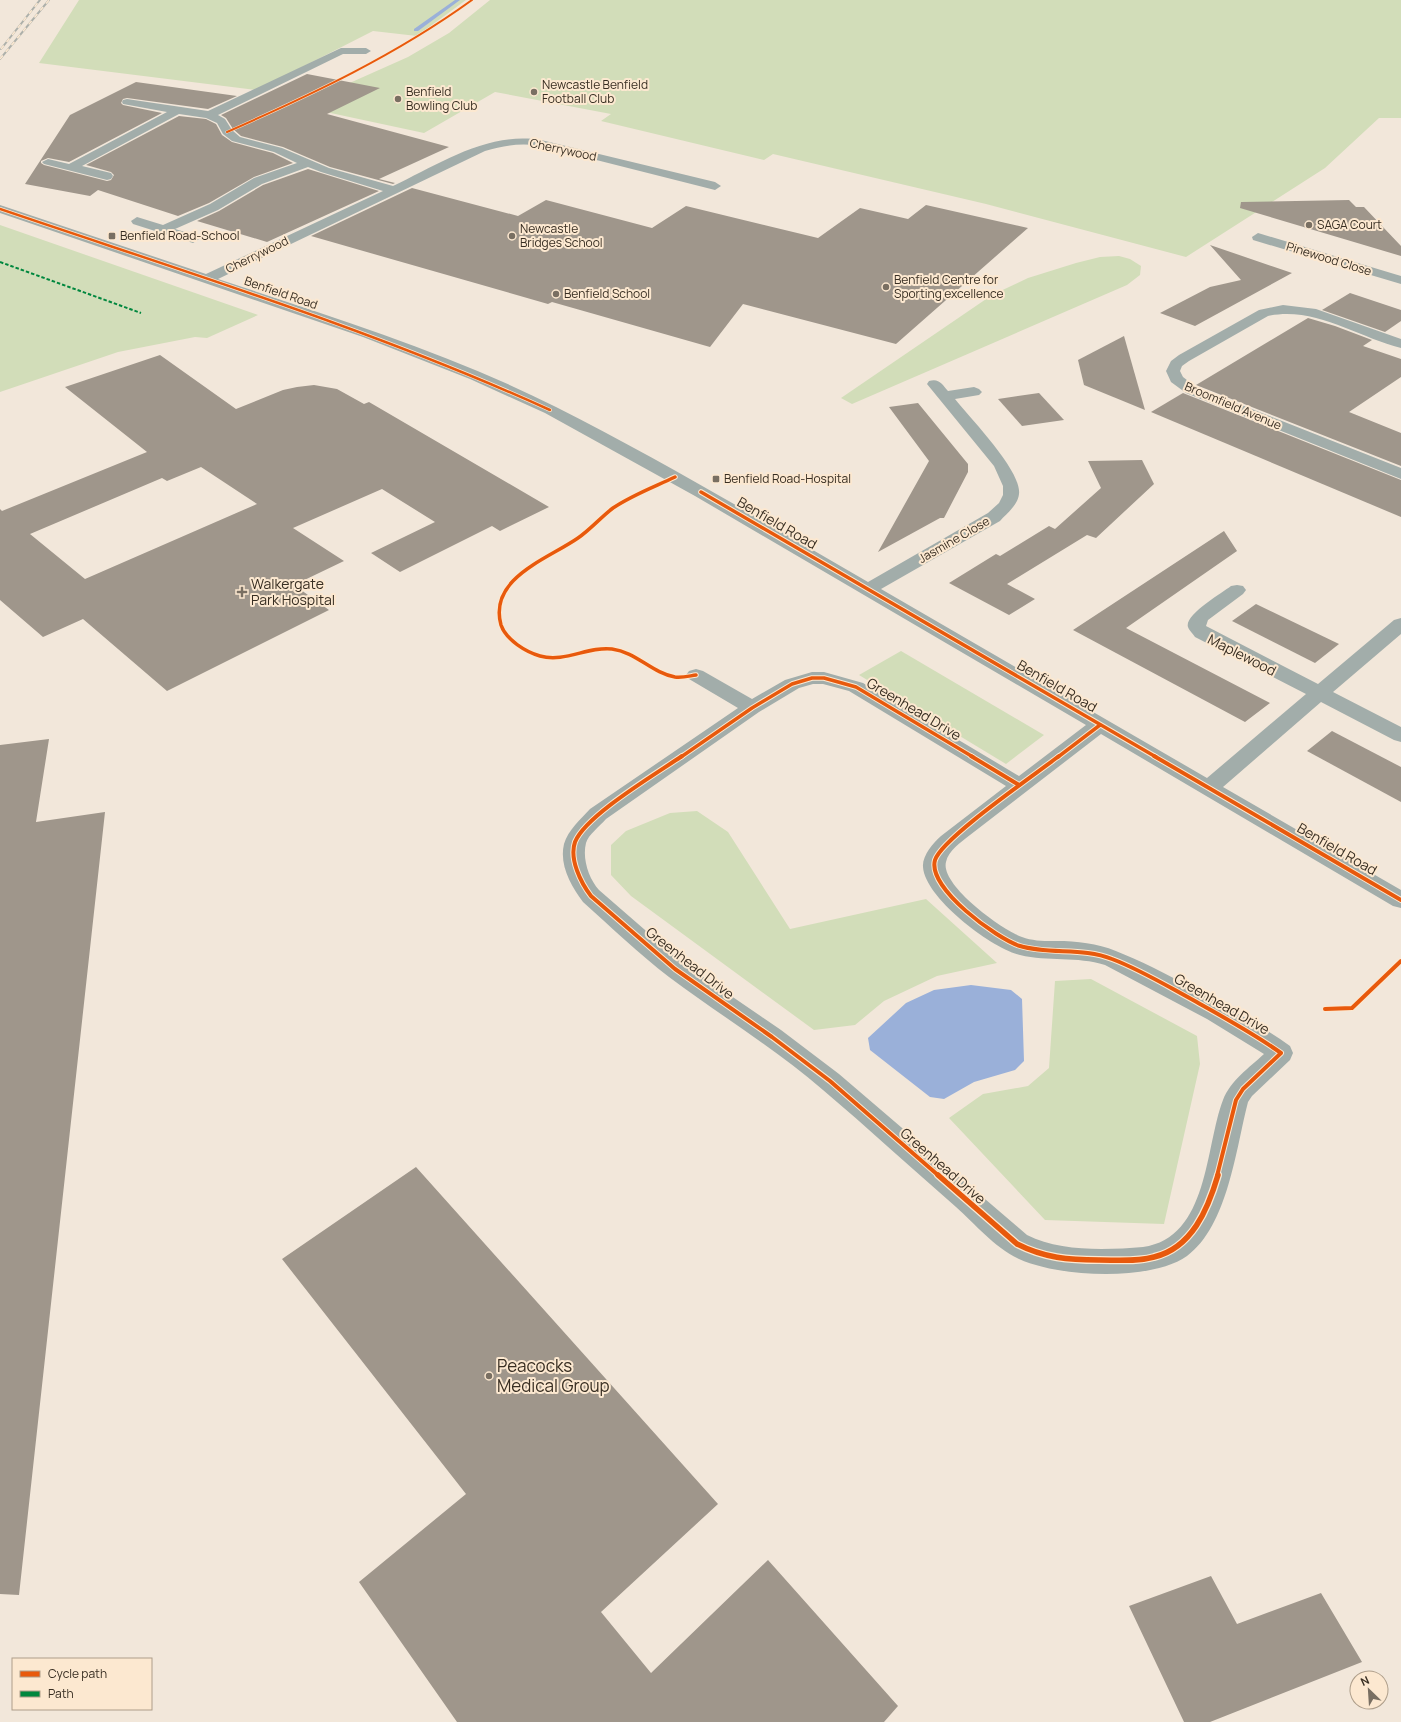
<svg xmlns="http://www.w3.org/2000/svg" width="1401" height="1722" font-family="Manrope,sans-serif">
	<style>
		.green { fill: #d2ddb9 }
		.water { fill: #9ab0d9 }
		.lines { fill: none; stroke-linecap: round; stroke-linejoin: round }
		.stream { fill: #9ab0d9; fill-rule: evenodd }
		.building { fill: #9f968b; fill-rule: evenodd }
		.minor { fill: #a2adaa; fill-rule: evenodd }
		.rail-casing { stroke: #adb0aa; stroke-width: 2 }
		.rail { stroke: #fce8d0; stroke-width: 1.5; stroke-dasharray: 4.5; stroke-linecap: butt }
		.quiet { stroke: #00873e; stroke-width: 2; stroke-dasharray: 3.5 2; stroke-linecap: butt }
		.cycleway-far4-casing { stroke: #fce8d0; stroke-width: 3 }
		.cycleway-far3-casing { stroke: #fce8d0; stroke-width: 4 }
		.cycleway-far2-casing { stroke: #fce8d0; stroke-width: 5.5 }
		.cycleway-far1-casing { stroke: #fce8d0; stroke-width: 6 }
		.cycleway-casing { stroke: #fce8d0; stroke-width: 8 }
		.cycleway-far4 { stroke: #e8590c; stroke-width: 2 }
		.cycleway-far3 { stroke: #e8590c; stroke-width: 2.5 }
		.cycleway-far2 { stroke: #e8590c; stroke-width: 3.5 }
		.cycleway-far1 { stroke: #e8590c; stroke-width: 4 }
		.cycleway { stroke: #e8590c; stroke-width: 5.5 }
		.poi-dot { fill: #796f62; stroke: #fce8d0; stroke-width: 1.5 }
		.labels { text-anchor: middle; stroke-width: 4; stroke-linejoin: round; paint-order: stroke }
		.far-poi-label { font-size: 12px; fill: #382e22; stroke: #fce8d0; text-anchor: start }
		.far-street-label { font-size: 12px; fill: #382e22; stroke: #fce8d0 }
		.street-label { font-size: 14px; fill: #382e22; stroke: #fce8d0 }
		.poi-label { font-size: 14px; fill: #382e22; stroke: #fce8d0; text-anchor: start }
		.near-poi-label { font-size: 17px; fill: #382e22; stroke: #fce8d0; text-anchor: start }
	</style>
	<rect width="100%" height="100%" fill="#f2e7da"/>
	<g class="green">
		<polygon points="79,0 466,0 417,36 373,31 257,90 39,63"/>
		<polygon points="490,0 1401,0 1401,118 1379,118 1325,168 1186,257 986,204 773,154 764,160 601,121 611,114 495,92 424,133 298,106 408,57 449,33"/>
		<polygon points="0,225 258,315 207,338 195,337 118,352 0,392"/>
		<polygon points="1119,256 1130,259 1141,266 1140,275 1127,285 852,404 841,398 992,295 1028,278 1076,263 1100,257"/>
		<polygon points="901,651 1044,735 1006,764 859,675"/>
		<polygon points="697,811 728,832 790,929 926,899 997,963 937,976 884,1001 855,1025 814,1030 631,896 611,875 611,845 626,831 670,813"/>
		<polygon points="1091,979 1197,1036 1200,1064 1164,1224 1045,1220 949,1118 983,1094 1028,1086 1049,1068 1055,981"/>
	</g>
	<polygon class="water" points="971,985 1011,990 1022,999 1024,1061 1015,1070 974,1082 944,1099 930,1097 870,1050 868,1038 906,1003 934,990"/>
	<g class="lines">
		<polygon class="stream" points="455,0 460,0 418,31 414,31 414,29"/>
	</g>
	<g class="building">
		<polygon points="307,74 380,88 327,114 449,147 379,179 395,183 393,184 330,167 283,147 241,136 233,129 226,118 221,115"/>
		<polygon points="136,82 237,96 208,109 127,98 123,99 121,103 123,105 162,113 69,162 48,158 41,161 41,163 44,165 107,181 111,180 114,175 111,172 86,165 179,116 206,119 216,124 222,135 232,142 273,153 293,163 254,177 209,203 178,216 98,190 90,196 25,184 70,115"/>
		<polygon points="308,169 379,191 267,242 197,221 219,211 263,185"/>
		<polygon points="412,188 518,216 546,200 652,228 686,206 818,238 860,208 908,219 926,205 1028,228 896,344 743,304 710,347 552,302 548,304 311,236"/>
		<polygon points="1349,200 1356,207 1364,207 1401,246 1401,256 1240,208 1241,202"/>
		<polygon points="1210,245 1292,273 1195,326 1160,313 1210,287 1241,280"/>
		<polygon points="1350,293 1401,310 1401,321 1385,332 1322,310"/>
		<polygon points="1308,318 1335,326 1372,340 1363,346 1401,359 1401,377 1349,412 1401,433 1401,466 1196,385"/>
		<polygon points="1124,336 1145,410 1084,385 1078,360"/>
		<path d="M160 355 236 409 283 390 297 387 314 385 337 389 364 404 369 402 549 507 500 531 492 526 400 572 371 553 435 522 382 489 293 528 344 561 294 585 329 610 167 691 83 619 43 637 0 600V509L2 511 147 452 65 387ZM201 467 257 504 85 579 30 534 162 478 167 481Z"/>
		<polygon points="1039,393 1064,420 1022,426 998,399"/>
		<polygon points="1183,393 1401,480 1401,517 1151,412"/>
		<polygon points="918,403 968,464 968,472 944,518 940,518 878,552 929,461 889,407"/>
		<polygon points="1142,460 1154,484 1096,538 1087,535 1007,584 1035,599 1009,615 949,583 996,554 1000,556 1049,526 1055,529 1101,488 1088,461"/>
		<polygon points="1224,531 1237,551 1126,628 1270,703 1245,722 1073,630"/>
		<polygon points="1256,604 1339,644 1315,663 1232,621"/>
		<polygon points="1332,731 1401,767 1401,802 1307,751"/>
		<polygon points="49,739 36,822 105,812 19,1595 0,1594 0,745"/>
		<polygon points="416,1167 718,1504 601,1612 651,1673 768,1560 898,1706 884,1722 457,1722 359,1582 466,1494 282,1259"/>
		<polygon points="1211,1576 1237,1624 1321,1593 1362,1662 1210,1722 1184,1722 1129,1606"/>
	</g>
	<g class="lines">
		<g class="minor">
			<path d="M341 48H366L371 51 366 54H343L218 115 225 119 232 130 240 137 282 148 329 168 393 186C439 164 488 131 541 140L715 182 721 186 715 190 541 146C522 143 504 145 485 151L218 279C332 317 449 353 556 407 663 461 765 522 868 582L988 513 999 503 1003 495V486L994 466 927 384 929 381C939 378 942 384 948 391L974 387 979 389 982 392 979 395 955 399C970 418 1022 471 1019 494 1018 505 1007 513 1000 521L881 589 1207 778 1306 694 1195 637C1193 634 1189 630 1188 627 1184 615 1222 593 1231 586L1237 585 1243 586 1246 590 1243 594 1208 620 1206 626 1318 684 1394 620 1401 618V634L1333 692 1401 727V742L1394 740 1321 702 1223 787 1401 890V908L1393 906 1101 734 970 835C961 842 948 851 946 862 940 885 1002 930 1022 937 1035 942 1051 941 1064 941 1085 942 1104 945 1123 954 1150 965 1176 979 1201 993 1232 1010 1262 1026 1290 1046L1293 1053 1290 1060 1252 1096 1248 1102C1236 1148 1228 1226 1187 1256 1150 1282 1058 1277 1019 1259 995 1248 975 1224 956 1207 911 1168 868 1128 823 1090 774 1048 720 1015 669 977 639 954 611 927 583 902 571 886 559 865 564 844 568 830 581 819 590 809L738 708 689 679 686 675 689 671 696 669 703 671 752 699 785 680 812 672H824L863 683 1019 776 1086 725 695 496 545 413 470 379 363 337 0 213V205L206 274 383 191 321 172 308 167 262 184 218 210 175 229 198 236 199 239 193 243 133 224 131 221 137 217 163 225 210 204 254 178 297 163 274 152 232 141 223 134 217 123 206 118 179 114 82 166 111 173 113 176 111 179 107 180 44 164 42 162 48 159 69 164 167 112 123 104 122 102 123 100 127 99 208 111ZM813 684H823L849 691 1006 786 941 836C933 843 922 856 923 867 925 898 991 948 1020 955 1048 962 1077 956 1105 965L1207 1019 1264 1054C1249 1068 1231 1080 1223 1100 1205 1146 1209 1238 1143 1247 1107 1250 1060 1252 1027 1235L839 1074 781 1030 683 963 599 890C589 879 582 859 586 843 588 835 600 826 606 819L759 712 799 688Z"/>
			<polygon points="1258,233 1401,276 1401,284 1253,240 1252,237"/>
			<path d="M1283 305 1316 309 1401 339V348C1357 337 1315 306 1268 316L1189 361 1182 366 1180 371 1183 377 1196 387 1401 468V479L1186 393 1171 382 1166 371 1171 361 1179 355 1259 310Z"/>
		</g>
		<defs>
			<g id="rail">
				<polyline points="1,49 40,0"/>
				<polyline points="0,59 49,0"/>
			</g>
		</defs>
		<use href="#rail" class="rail-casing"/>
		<use href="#rail" class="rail"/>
		<polyline class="quiet" points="0,262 141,313"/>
		<defs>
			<path id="cycleway-far4" d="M227 132C313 94 396 55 472 0"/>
			<path id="cycleway-far3" d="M0 209C185 272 372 329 550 410"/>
			<g id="cycleway-far2">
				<path d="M675 477C654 487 632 495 613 508 601 517 591 529 578 538 548 559 488 578 501 625 506 640 526 652 540 656 565 663 588 646 612 649 636 652 652 673 675 677 682 678 689 676 696 675"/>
				<polyline points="701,492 1156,757"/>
				<polyline points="681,757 752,708 792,684 812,678 824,678 856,687 973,757"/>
				<polyline points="1058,757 1100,725"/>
			</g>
			<g id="cycleway-far1">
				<path d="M682 756C656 774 586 815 575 842 569 859 581 883 591 896L675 969 772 1037 830 1081 939 1176"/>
				<polyline points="971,756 1019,785"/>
				<path d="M1059 756C1036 774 942 838 935 860 927 888 997 939 1020 946 1050 955 1083 947 1112 959 1141 970 1167 986 1193 1000 1223 1017 1253 1033 1281 1053L1243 1089 1236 1100 1217 1176"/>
				<polyline points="1154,756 1401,900"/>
				<polyline points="1325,1009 1352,1008 1401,961"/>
			</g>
			<path id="cycleway" d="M938 1175 1017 1244C1044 1258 1069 1260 1099 1260 1117 1260 1136 1262 1154 1257 1192 1248 1208 1209 1218 1175"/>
		</defs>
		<use href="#cycleway-far4" class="cycleway-far4-casing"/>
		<use href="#cycleway-far3" class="cycleway-far3-casing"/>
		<use href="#cycleway-far2" class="cycleway-far2-casing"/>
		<use href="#cycleway-far1" class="cycleway-far1-casing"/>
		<use href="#cycleway" class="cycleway-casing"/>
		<use href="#cycleway-far4" class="cycleway-far4"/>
		<use href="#cycleway-far3" class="cycleway-far3"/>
		<use href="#cycleway-far2" class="cycleway-far2"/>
		<use href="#cycleway-far1" class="cycleway-far1"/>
		<use href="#cycleway" class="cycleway"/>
	</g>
	<g class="poi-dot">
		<circle cx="534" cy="92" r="4"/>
		<circle cx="398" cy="99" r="4"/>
		<circle cx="1309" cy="225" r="4"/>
		<rect x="108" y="232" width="8" height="8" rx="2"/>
		<circle cx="512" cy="236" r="4"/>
		<circle cx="886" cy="287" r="4"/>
		<circle cx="556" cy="294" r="4"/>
		<rect x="712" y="475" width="8" height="8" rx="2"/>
		<path d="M240 586h4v4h4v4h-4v4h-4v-4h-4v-4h4z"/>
		<circle cx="489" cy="1376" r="4"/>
	</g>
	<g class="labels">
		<g class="far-poi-label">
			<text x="542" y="89">Newcastle Benfield<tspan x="542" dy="14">Football Club</tspan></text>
			<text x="406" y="96">Benfield<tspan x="406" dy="14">Bowling Club</tspan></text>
			<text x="1317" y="229">SAGA Court</text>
			<text x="520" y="233">Newcastle<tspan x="520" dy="14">Bridges School</tspan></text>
			<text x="120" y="240">Benfield Road-School</text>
			<text x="894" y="284">Benfield Centre for<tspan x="894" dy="14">Sporting excellence</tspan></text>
			<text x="564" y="298">Benfield School</text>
			<text x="724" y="483">Benfield Road-Hospital</text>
		</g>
		<g class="far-street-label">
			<text transform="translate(563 150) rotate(12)" y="4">Cherrywood</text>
			<text transform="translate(257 255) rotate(-26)" y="4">Cherrywood</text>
			<text transform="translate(1329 259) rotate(17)" y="4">Pinewood Close</text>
			<text transform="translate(281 293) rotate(19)" y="4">Benfield Road</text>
			<text transform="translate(1233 406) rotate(23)" y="4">Broomfield Avenue</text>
			<text transform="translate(954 540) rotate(-30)" y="4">Jasmine Close</text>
		</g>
		<g class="street-label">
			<text transform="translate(777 523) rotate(30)" y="5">Benfield Road</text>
			<text transform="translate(1242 655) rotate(27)" y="5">Maplewood</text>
			<text transform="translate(1057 686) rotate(30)" y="5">Benfield Road</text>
			<text transform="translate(914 709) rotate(31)" y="5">Greenhead Drive</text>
			<text transform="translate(1337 849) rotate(30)" y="5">Benfield Road</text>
			<text transform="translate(690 963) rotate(38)" y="5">Greenhead Drive</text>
			<text transform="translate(1222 1004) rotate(30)" y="5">Greenhead Drive</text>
			<text transform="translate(943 1166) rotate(41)" y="5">Greenhead Drive</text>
		</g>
		<g class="poi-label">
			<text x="251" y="589">Walkergate<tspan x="251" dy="16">Park Hospital</tspan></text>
		</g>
		<g class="near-poi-label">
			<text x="497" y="1372">Peacocks<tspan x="497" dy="20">Medical Group</tspan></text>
		</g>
	</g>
	<rect x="12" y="1658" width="140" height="52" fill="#fce8d0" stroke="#ae9e8a"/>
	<rect x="20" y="1671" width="20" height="6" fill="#e8590c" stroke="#ae9e8a"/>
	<text x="48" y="1678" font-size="12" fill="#382e22">Cycle path</text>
	<rect x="20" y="1691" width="20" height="6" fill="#00873e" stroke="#ae9e8a"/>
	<text x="48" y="1698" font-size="12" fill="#382e22">Path</text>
	<g transform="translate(1369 1690) rotate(335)"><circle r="19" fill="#fce8d0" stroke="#ae9e8a"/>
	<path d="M0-3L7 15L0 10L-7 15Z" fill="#796f62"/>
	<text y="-6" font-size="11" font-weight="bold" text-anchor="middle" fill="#382e22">N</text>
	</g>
</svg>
